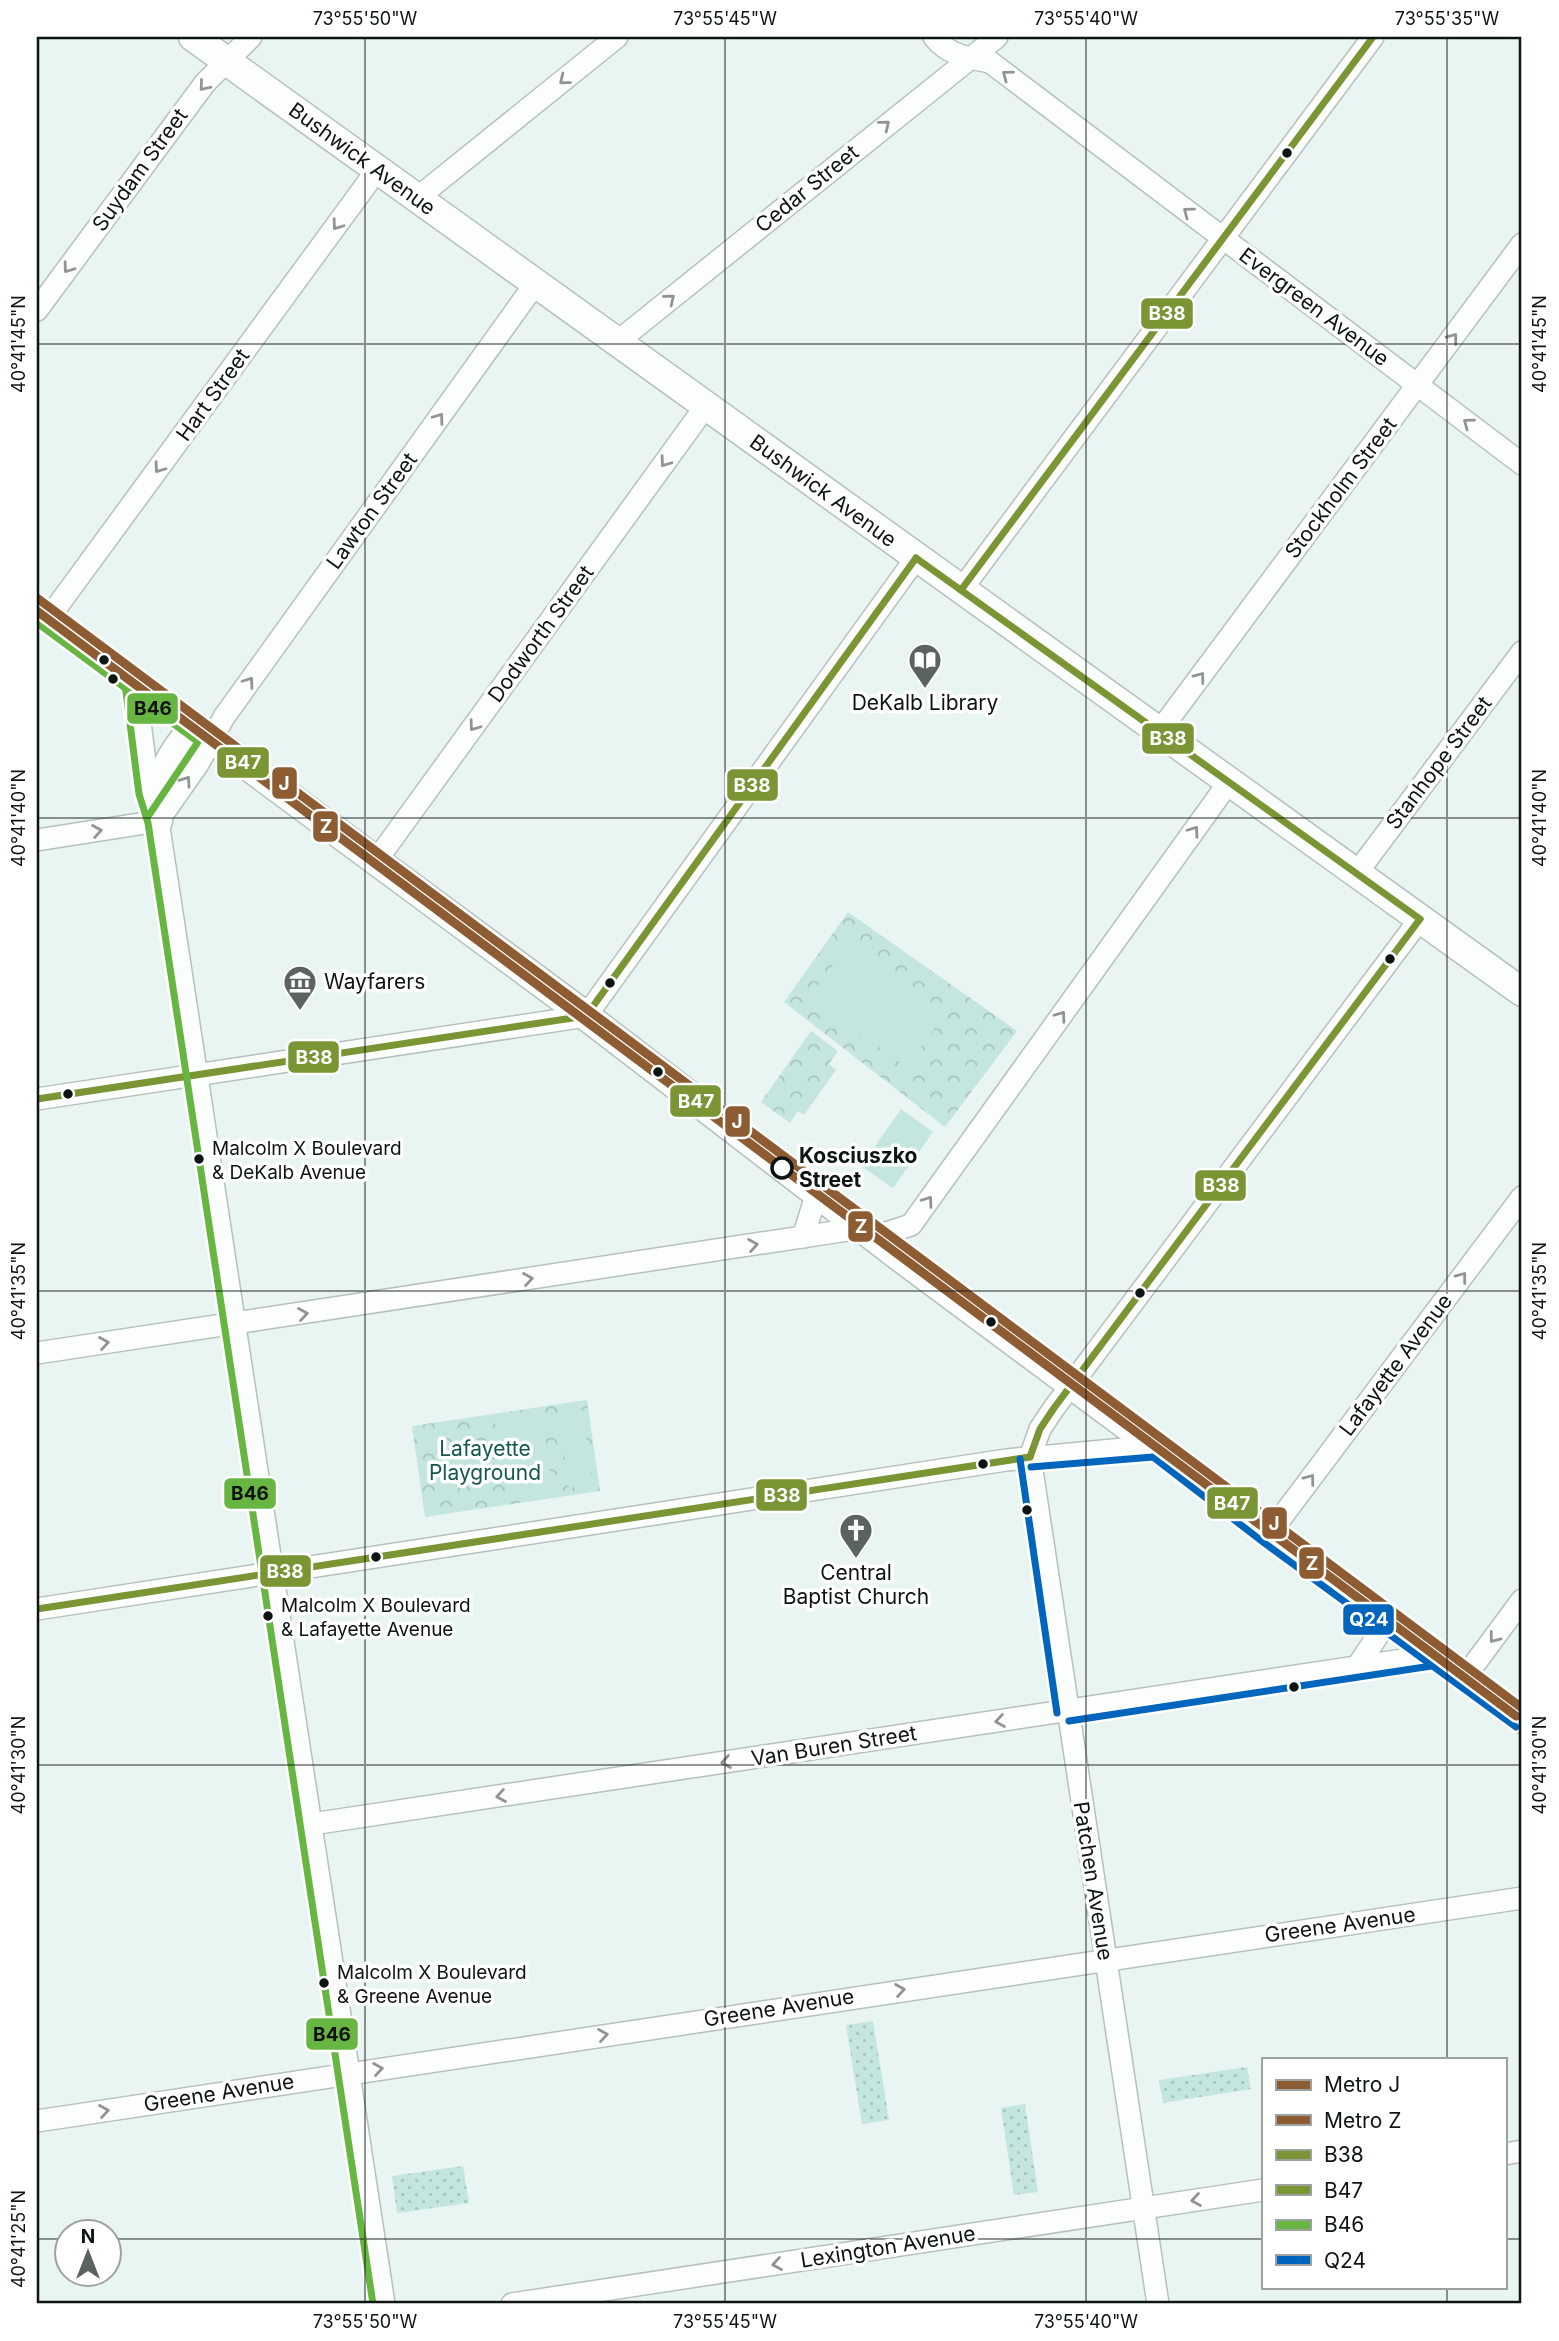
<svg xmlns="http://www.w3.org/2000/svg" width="1559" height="2341" font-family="Inter,sans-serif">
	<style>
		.grass { fill: url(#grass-dots) }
		.park { fill: url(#park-crowns) }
		.pitch { fill: #c4e6de }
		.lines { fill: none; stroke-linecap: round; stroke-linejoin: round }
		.minor-casing { stroke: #b6c0bd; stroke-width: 24 }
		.major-casing { stroke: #b6c0bd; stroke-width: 31 }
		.minor { stroke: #fcfefd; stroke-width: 21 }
		.major { stroke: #fcfefd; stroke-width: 28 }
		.rail-casing { stroke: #b5b9b7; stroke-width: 8 }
		.rail { stroke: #fff; stroke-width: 5; stroke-dasharray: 16; stroke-linecap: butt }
		.bus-1-casing { stroke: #fff; stroke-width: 12 }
		.bus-2-casing { stroke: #fff; stroke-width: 12 }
		.bus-3-casing { stroke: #fff; stroke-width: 12 }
		.bus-4-casing { stroke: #fff; stroke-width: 12 }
		.bus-1 { stroke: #799534; stroke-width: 7 }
		.bus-2 { stroke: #799534; stroke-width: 7 }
		.bus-3 { stroke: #67b642; stroke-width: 7 }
		.bus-4 { stroke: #0065bd; stroke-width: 7 }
		.metro-1-casing { stroke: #fff; stroke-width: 14 }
		.metro-2-casing { stroke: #fff; stroke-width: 14 }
		.metro-1 { stroke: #8e5c33; stroke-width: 9 }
		.metro-2 { stroke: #8e5c33; stroke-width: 9 }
		.oneway { stroke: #909594 }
		.ticks { fill: none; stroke: #0d1513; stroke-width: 2; stroke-opacity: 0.45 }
		.bus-dot { fill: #0d1513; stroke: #fff; stroke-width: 2.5 }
		.stop-dot { fill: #fff; stroke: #0d1513; stroke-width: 3.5 }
		.labels { text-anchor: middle; stroke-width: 7; stroke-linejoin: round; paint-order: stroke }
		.bus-label { font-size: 19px; fill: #0d1513; stroke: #fff; text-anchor: start }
		.street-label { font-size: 21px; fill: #0d1513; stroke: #fff }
		.poi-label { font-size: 21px; fill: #0d1513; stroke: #fff }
		.stop-label { font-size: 21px; font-weight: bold; fill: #0d1513; stroke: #fff; text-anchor: start }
		.park-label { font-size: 21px; fill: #14584d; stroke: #fff }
		.line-badge { stroke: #fff; stroke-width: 2.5 }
		.badge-label { font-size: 19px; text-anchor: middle; font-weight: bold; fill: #fff }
		.pale-badge-label { font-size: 19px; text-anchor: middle; font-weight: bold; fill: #111 }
		.neatline { fill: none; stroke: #0d1513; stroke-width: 2.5 }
		.ticks-label { font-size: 18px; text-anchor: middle; fill: #0d1513 }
	</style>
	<defs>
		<pattern id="grass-dots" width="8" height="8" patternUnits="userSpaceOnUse" patternTransform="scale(1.75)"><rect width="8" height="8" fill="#c4e6de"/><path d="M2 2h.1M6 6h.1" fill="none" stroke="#a7c4be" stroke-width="1.8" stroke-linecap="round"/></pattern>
		<pattern id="park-crowns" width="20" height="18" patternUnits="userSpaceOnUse" patternTransform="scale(1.75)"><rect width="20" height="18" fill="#c4e6de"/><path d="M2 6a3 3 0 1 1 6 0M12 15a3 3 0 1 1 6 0" fill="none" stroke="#a7c4be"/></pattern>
	</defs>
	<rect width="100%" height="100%" fill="#e9f5f2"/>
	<g class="grass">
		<polygon points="873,2021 889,2120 862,2124 846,2025"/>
		<polygon points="1247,2067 1251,2089 1163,2103 1159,2080"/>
		<polygon points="1025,2104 1038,2192 1014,2195 1001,2108"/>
		<polygon points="463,2166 469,2203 397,2213 392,2176"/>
	</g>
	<g class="park">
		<polygon points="848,912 1017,1031 945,1127 784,1002"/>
		<polygon points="811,1031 838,1051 829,1064 836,1070 804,1115 798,1111 790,1123 761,1102"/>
		<polygon points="587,1400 600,1491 425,1517 412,1426"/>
	</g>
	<g class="pitch">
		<polygon points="850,942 946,1013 906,1067 810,996"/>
		<polygon points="901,1109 933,1132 893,1188 861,1166"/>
		<polygon points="582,1410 593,1484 569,1488 558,1413"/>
		<polygon points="541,1414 553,1490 507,1496 495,1421"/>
	</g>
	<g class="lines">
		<defs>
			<g id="minor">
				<path d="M934 37C948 55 968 58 990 62L1522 464"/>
				<polyline points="416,199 617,37"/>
				<polyline points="37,310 205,83 251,37"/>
				<polyline points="617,342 997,37"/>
				<polyline points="961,590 1373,37"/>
				<polyline points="48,619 377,170"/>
				<polyline points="135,683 149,793 158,821 384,2304"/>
				<polyline points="1159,732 1522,244"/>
				<polyline points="37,840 158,821 198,764 224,717 535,284"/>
				<polyline points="376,861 705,407"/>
				<polyline points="1356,874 1522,652"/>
				<polyline points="37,1099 586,1016 916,558"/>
				<polyline points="803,1237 817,1193"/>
				<polyline points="874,1237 911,1225 1229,782"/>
				<polyline points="37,1353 861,1228"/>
				<polyline points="1269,1534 1522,1197"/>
				<polyline points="37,1609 1006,1460 1156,1446"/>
				<polyline points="1357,1667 1388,1620"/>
				<polyline points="1465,1677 1522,1600"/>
				<polyline points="312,1824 1436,1655"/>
				<polyline points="37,2121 1522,1898"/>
				<polyline points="1505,2154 1522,2151"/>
				<polyline points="512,2304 1263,2190"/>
				<polyline points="1158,2304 1030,1457 1040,1429 1054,1408 1420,919"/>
			</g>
			<g id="major">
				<polyline points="193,37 1522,992"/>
				<polyline points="37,610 586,1016 905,1261 1522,1719"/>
				<path d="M158 821C158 775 166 762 194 726"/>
			</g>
		</defs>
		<use href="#minor" class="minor-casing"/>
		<use href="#major" class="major-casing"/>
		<use href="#minor" class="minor"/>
		<use href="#major" class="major"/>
		<defs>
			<polyline id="rail" points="37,614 1522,1722"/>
		</defs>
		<use href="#rail" class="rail-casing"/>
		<use href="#rail" class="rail"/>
		<defs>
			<g id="bus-1">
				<polyline points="916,558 1420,919"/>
				<polyline points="961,590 1373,37"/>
				<polyline points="37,1099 586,1016 916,558"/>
				<polyline points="1030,1457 1040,1429 1054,1408 1420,919"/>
				<polyline points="37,1609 1030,1457"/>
			</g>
			<path id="bus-2" d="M37 610C534 977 1026 1351 1522 1719"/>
			<g id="bus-3">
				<polyline points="37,623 198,742 149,815"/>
				<polyline points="125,684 139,794 148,823 373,2304"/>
			</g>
			<g id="bus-4">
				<polyline points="1020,1459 1057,1713"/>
				<polyline points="1031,1467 1153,1457 1263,1542 1516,1727"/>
				<polyline points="1069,1721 1438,1665"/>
			</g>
		</defs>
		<use href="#bus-1" class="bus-1-casing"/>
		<use href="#bus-2" class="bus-2-casing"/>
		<use href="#bus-3" class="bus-3-casing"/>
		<use href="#bus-4" class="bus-4-casing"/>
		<use href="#bus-1" class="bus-1"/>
		<use href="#bus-2" class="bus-2"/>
		<use href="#bus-3" class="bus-3"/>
		<use href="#bus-4" class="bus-4"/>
		<defs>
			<polyline id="metro-1" points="37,598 1522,1708"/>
			<polyline id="metro-2" points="37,611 1516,1716"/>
		</defs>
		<use href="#metro-1" class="metro-1-casing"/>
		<use href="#metro-2" class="metro-2-casing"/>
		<use href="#metro-1" class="metro-1"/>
		<use href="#metro-2" class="metro-2"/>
	</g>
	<defs><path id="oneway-chevron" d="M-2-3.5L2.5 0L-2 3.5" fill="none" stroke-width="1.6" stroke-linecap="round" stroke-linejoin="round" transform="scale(1.75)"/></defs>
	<g class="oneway">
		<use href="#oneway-chevron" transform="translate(1007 75) rotate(-143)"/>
		<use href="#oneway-chevron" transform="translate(564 80) rotate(141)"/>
		<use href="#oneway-chevron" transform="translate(204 86) rotate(130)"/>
		<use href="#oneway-chevron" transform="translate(885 125) rotate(-39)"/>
		<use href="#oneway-chevron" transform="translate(1188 212) rotate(-143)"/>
		<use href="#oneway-chevron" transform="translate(337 225) rotate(126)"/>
		<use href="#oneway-chevron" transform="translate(68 268) rotate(126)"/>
		<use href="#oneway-chevron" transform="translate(670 299) rotate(-39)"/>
		<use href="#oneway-chevron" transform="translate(1453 338) rotate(-53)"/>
		<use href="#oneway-chevron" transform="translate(439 418) rotate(-54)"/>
		<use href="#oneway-chevron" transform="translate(1468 423) rotate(-143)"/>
		<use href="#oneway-chevron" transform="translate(665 462) rotate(126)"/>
		<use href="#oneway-chevron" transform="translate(159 468) rotate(126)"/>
		<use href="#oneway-chevron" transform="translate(1200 677) rotate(-53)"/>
		<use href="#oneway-chevron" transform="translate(249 682) rotate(-54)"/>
		<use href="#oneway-chevron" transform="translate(474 726) rotate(126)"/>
		<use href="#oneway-chevron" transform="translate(186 781) rotate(-55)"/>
		<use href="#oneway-chevron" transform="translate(97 831) rotate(-9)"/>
		<use href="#oneway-chevron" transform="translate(1194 831) rotate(-54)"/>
		<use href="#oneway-chevron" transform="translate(1061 1016) rotate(-54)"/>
		<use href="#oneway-chevron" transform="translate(928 1201) rotate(-54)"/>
		<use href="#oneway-chevron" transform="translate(753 1245) rotate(-9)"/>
		<use href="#oneway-chevron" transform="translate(1462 1277) rotate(-53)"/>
		<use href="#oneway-chevron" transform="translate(528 1279) rotate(-9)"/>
		<use href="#oneway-chevron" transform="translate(303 1314) rotate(-9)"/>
		<use href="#oneway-chevron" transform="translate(104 1343) rotate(-9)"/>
		<use href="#oneway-chevron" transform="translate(1310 1479) rotate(-53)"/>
		<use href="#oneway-chevron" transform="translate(1494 1638) rotate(127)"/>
		<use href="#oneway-chevron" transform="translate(1000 1721) rotate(171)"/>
		<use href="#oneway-chevron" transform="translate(726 1762) rotate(171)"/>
		<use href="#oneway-chevron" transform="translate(501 1796) rotate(171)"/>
		<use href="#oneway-chevron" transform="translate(900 1990) rotate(-9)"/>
		<use href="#oneway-chevron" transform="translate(603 2035) rotate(-9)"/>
		<use href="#oneway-chevron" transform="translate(378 2069) rotate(-9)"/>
		<use href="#oneway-chevron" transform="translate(104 2111) rotate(-9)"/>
		<use href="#oneway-chevron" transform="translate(1196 2200) rotate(171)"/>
		<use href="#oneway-chevron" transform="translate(777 2264) rotate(171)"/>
	</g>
	<path class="ticks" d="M365 37V2304M725 37V2304M1086 37V2304M1447 37V2059M37 344H1522M37 818H1522M37 1291H1522M37 1765H1522M37 2239H66M108 2239H1263M1505 2239H1522M1447 2287V2304"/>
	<defs>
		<symbol id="library-pin" viewBox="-11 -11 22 30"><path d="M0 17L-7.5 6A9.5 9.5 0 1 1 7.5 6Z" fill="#5a6361" stroke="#fff"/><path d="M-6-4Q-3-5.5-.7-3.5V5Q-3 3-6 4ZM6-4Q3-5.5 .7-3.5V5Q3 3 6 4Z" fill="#fff"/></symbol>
		<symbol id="museum-pin" viewBox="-11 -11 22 30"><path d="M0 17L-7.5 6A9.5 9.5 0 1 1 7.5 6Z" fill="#5a6361" stroke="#fff"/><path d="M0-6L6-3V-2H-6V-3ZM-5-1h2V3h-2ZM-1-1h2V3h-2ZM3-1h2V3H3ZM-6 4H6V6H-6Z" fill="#fff"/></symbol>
		<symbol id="church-pin" viewBox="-11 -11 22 30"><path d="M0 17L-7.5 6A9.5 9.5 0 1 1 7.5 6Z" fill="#5a6361" stroke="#fff"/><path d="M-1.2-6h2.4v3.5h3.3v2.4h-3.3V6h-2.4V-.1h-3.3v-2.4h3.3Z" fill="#fff"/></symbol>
	</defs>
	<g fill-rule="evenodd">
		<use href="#library-pin" x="906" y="641" width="38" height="52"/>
		<use href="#museum-pin" x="281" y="963" width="38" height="52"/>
		<use href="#church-pin" x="837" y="1511" width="38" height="52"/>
	</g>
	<g class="bus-dot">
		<circle cx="1287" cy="153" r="6"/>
		<circle cx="104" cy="660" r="6"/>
		<circle cx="113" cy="679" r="6"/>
		<circle cx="1390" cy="959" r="6"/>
		<circle cx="610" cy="983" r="6"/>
		<circle cx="658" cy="1072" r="6"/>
		<circle cx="68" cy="1094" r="6"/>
		<circle cx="199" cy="1159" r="6"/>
		<circle cx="1140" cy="1293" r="6"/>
		<circle cx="991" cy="1322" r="6"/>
		<circle cx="983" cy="1464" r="6"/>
		<circle cx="1027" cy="1510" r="6"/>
		<circle cx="376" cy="1557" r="6"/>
		<circle cx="268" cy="1616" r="6"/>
		<circle cx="1294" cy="1687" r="6"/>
		<circle cx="324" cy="1983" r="6"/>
	</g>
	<circle class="stop-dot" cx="782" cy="1168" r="10"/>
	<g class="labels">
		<g class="bus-label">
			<text x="212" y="1155">Malcolm X Boulevard<tspan x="212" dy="24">&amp; DeKalb Avenue</tspan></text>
			<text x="281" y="1612">Malcolm X Boulevard<tspan x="281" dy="24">&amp; Lafayette Avenue</tspan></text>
			<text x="337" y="1979">Malcolm X Boulevard<tspan x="337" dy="24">&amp; Greene Avenue</tspan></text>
		</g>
		<g class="street-label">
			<text transform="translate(362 159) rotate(36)" y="7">Bushwick Avenue</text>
			<text transform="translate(140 170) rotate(-54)" y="7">Suydam Street</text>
			<text transform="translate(807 189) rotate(-39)" y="7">Cedar Street</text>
			<text transform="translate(1314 307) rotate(37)" y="7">Evergreen Avenue</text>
			<text transform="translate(213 395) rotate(-54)" y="7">Hart Street</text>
			<text transform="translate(1341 488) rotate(-53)" y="7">Stockholm Street</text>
			<text transform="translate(823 491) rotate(36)" y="7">Bushwick Avenue</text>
			<text transform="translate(372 511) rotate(-54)" y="7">Lawton Street</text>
			<text transform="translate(541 634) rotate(-54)" y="7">Dodworth Street</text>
			<text transform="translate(1439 763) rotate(-53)" y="7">Stanhope Street</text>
			<text transform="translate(1396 1365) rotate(-53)" y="7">Lafayette Avenue</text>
			<text transform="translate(834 1746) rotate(-9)" y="7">Van Buren Street</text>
			<text transform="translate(1093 1881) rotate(81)" y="7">Patchen Avenue</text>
			<text transform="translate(1340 1925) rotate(-8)" y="7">Greene Avenue</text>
			<text transform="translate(779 2008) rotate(-9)" y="7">Greene Avenue</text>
			<text transform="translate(219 2093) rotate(-9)" y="7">Greene Avenue</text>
			<text transform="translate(888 2247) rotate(-9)" y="7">Lexington Avenue</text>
		</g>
		<g class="poi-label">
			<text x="925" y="710">DeKalb Library</text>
			<text x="324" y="989" text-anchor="start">Wayfarers</text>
			<text x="856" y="1580">Central<tspan x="856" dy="24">Baptist Church</tspan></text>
		</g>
		<g class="stop-label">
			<text x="799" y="1163">Kosciuszko<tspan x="799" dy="24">Street</tspan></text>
		</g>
		<g class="park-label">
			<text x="485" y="1456">Lafayette<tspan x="485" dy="24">Playground</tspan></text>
		</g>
	</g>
	<g class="line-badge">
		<rect x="1140" y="297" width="54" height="33" rx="7" fill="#799534"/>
		<rect x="126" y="692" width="53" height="33" rx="7" fill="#67b642"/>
		<rect x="1141" y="722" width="54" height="33" rx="7" fill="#799534"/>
		<rect x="216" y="746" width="54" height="33" rx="7" fill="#799534"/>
		<rect x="271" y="766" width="27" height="34" rx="7" fill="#8e5c33"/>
		<rect x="726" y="768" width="53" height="34" rx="7" fill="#799534"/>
		<rect x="312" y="810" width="27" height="33" rx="7" fill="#8e5c33"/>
		<rect x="287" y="1040" width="53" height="34" rx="7" fill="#799534"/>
		<rect x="669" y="1084" width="53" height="34" rx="7" fill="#799534"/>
		<rect x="724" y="1105" width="27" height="33" rx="7" fill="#8e5c33"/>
		<rect x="1194" y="1169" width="53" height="33" rx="7" fill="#799534"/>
		<rect x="847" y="1210" width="27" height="33" rx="7" fill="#8e5c33"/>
		<rect x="223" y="1477" width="54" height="33" rx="7" fill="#67b642"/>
		<rect x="755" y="1478" width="53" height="34" rx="7" fill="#799534"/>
		<rect x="1206" y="1486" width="53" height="34" rx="7" fill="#799534"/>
		<rect x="1261" y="1506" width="27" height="34" rx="7" fill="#8e5c33"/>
		<rect x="1298" y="1546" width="27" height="34" rx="7" fill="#8e5c33"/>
		<rect x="259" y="1554" width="53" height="34" rx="7" fill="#799534"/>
		<rect x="1342" y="1603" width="53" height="33" rx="7" fill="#0065bd"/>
		<rect x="305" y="2017" width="54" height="34" rx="7" fill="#67b642"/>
	</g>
	<g class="badge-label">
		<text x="1167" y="320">B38</text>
		<text x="1168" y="745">B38</text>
		<text x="243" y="769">B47</text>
		<text x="284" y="790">J</text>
		<text x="752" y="792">B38</text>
		<text x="326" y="833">Z</text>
		<text x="314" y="1064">B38</text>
		<text x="696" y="1108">B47</text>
		<text x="737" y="1128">J</text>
		<text x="1221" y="1192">B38</text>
		<text x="861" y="1233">Z</text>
		<text x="782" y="1502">B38</text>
		<text x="1232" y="1510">B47</text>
		<text x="1274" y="1530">J</text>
		<text x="1312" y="1570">Z</text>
		<text x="285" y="1578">B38</text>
		<text x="1369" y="1626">Q24</text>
	</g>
	<g class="pale-badge-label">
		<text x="153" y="715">B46</text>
		<text x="250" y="1500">B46</text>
		<text x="332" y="2041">B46</text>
	</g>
	<rect width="1559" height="2341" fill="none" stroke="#ffffff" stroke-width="77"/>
	<rect x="1262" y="2058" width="245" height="231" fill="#ffffff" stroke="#9ea1a1" stroke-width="2"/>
	<rect x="1276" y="2080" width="35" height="10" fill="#8e5c33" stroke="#9ea1a1" stroke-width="2"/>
	<text x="1324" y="2092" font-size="21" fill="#0d1513">Metro J</text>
	<rect x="1276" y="2115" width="35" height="10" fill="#8e5c33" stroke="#9ea1a1" stroke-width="2"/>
	<text x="1324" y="2128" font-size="21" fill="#0d1513">Metro Z</text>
	<rect x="1276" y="2150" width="35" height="10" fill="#799534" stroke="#9ea1a1" stroke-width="2"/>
	<text x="1324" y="2162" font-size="21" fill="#0d1513">B38</text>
	<rect x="1276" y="2185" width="35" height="10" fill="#799534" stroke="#9ea1a1" stroke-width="2"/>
	<text x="1324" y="2198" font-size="21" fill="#0d1513">B47</text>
	<rect x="1276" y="2220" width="35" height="10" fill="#67b642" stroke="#9ea1a1" stroke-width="2"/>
	<text x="1324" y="2232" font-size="21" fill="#0d1513">B46</text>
	<rect x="1276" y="2255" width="35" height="10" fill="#0065bd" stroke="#9ea1a1" stroke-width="2"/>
	<text x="1324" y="2268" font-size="21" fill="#0d1513">Q24</text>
	<g transform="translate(88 2253)"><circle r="33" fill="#ffffff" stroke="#9ea1a1" stroke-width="2"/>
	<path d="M0-5L12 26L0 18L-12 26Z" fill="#5a6361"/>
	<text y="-10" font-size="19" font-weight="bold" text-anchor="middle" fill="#0d1513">N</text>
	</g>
	<rect x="38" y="38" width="1482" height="2264" class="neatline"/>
	<g class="ticks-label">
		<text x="365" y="25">73°55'50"W</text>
		<text x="725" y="25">73°55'45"W</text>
		<text x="1086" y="25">73°55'40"W</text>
		<text x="1447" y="25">73°55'35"W</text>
		<text transform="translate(19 344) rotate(-90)" y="6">40°41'45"N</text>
		<text transform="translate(1540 344) rotate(-90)" y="6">40°41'45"N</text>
		<text transform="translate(19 818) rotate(-90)" y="6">40°41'40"N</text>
		<text transform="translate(1540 818) rotate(-90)" y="6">40°41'40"N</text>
		<text transform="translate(19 1291) rotate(-90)" y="6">40°41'35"N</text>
		<text transform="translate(1540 1291) rotate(-90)" y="6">40°41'35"N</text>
		<text transform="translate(19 1765) rotate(-90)" y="6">40°41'30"N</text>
		<text transform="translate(1540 1765) rotate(-90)" y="6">40°41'30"N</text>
		<text transform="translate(19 2239) rotate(-90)" y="6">40°41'25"N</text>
		<text x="365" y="2328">73°55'50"W</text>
		<text x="725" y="2328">73°55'45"W</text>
		<text x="1086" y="2328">73°55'40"W</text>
	</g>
</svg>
